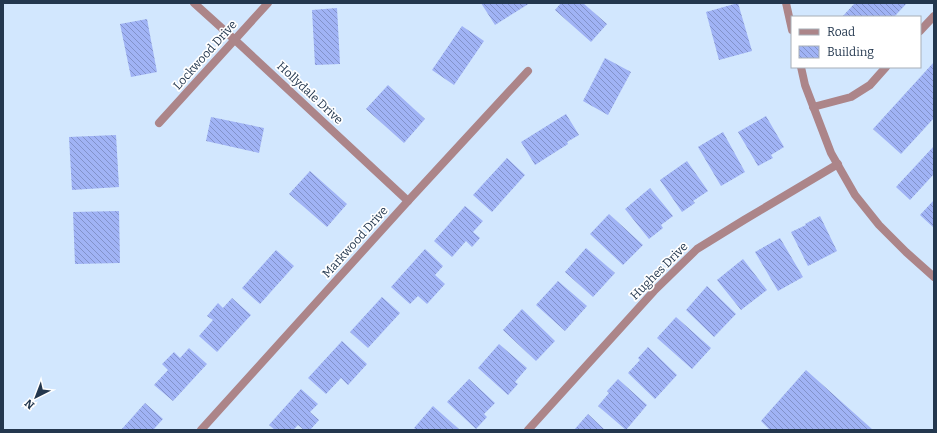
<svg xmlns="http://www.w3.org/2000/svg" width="937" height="433" font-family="Bitter,serif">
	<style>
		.building { fill: url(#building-back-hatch) }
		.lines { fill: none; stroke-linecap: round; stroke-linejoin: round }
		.lane { stroke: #ac8589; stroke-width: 8 }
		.street { stroke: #ac8589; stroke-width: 8 }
		.labels { text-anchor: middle; stroke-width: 3.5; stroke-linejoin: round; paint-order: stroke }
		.street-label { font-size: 12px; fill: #23374e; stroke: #fff }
	</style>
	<defs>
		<pattern id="building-back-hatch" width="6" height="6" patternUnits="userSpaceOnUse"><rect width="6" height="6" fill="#a0b3f5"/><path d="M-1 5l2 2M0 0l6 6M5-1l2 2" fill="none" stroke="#8292c9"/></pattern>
	</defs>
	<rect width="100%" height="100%" fill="#d2e7fe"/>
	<g class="building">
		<polygon points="481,3 530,3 495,25"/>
		<polygon points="561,3 583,3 607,24 591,42 555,10"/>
		<polygon points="738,3 752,51 719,60 706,12"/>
		<polygon points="855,3 907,3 894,17 842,17"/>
		<polygon points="337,8 340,64 315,65 312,10"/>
		<polygon points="147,19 157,72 131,77 120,24"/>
		<polygon points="462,26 484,41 454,85 432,70"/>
		<polygon points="605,58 631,72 608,115 583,101"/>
		<polygon points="934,62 934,118 901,154 873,129"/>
		<polygon points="388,85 425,119 404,143 366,109"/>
		<polygon points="566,114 579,135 567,142 568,144 535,165 521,142"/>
		<polygon points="766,116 784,147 771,155 773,158 758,166 738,132"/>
		<polygon points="211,117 264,128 259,153 206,141"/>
		<polygon points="723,132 745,172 721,186 698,147"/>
		<polygon points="116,135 119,187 72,190 69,137"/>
		<polygon points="934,146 934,174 910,200 896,187"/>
		<polygon points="507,158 525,175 492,212 473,195"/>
		<polygon points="687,161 708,191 693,201 695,203 682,212 660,180"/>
		<polygon points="310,171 347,204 327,227 289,194"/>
		<polygon points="650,188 673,216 661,225 663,228 649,239 625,209"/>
		<polygon points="934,200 934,228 920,215"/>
		<polygon points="465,206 483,221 473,232 480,238 472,247 466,241 452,257 434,241"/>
		<polygon points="119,211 120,263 75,264 73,212"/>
		<polygon points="609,214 643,245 623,265 590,234"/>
		<polygon points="820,216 837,251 808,266 791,232 806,225 805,224"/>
		<polygon points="780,238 803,277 778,291 755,252"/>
		<polygon points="586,248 615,273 593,297 565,272"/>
		<polygon points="425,249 443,266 435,275 445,284 427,304 418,296 410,304 391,287"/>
		<polygon points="276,250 294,266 260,304 242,288"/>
		<polygon points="743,259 767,290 741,310 717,280"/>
		<polygon points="558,281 587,306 565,331 536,305"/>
		<polygon points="707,286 736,314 714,337 686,310"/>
		<polygon points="382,297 400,313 368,348 350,332"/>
		<polygon points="232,298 251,315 217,352 199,336 213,320 207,316 218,303 223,308"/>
		<polygon points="522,309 555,341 536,361 503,330"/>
		<polygon points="676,317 711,348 692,369 657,338"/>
		<polygon points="342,341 367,364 348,385 341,378 326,394 308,378"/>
		<polygon points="499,344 527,368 515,382 518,384 508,395 478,368"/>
		<polygon points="648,347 677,375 655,399 628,373 640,360 638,358"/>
		<polygon points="189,348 207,364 173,401 154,385 168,370 162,364 174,352 180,358"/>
		<polygon points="806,370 873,430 770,430 761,421"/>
		<polygon points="469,379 495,403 484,414 487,417 476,429 447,402"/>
		<polygon points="618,379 647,405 626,430 598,406 609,393 607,391"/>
		<polygon points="301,389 318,404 310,412 319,420 310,430 304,430 298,425 293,430 275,430 269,425"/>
		<polygon points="145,403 163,419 153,430 121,430"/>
		<polygon points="433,406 460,430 417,430 414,428"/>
		<polygon points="588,414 605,430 574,430"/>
	</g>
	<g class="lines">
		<g class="lane">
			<polyline points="920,31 934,16"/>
			<polyline points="813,107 851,97 870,85 886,67"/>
		</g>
		<g class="street">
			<polyline points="194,3 235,40 408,201"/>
			<polyline points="786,3 792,30"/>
			<polyline points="801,67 805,85 831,153 855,195 879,225 906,252 934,277"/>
			<polyline points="159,123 268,3"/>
			<polyline points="201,430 408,201 528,71"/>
			<polyline points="528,430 654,291 697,249 744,220 838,164"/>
		</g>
	</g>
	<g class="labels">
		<g class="street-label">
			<text transform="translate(205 55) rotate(-48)" y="4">Lockwood Drive</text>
			<text transform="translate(310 93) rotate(43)" y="4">Hollydale Drive</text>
			<text transform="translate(355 242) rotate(-48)" y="4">Markwood Drive</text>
			<text transform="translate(659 271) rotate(-45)" y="4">Hughes Drive</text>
		</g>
	</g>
	<rect width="937" height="433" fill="none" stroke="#23374e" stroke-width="8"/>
	<rect x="791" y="16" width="130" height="52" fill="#ffffff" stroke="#a7afb8"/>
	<rect x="799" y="29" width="20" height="6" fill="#ac8589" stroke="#a7afb8"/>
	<text x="827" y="36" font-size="12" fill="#23374e">Road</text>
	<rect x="799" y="46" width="20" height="12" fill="url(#building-back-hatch)" stroke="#a7afb8"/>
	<text x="827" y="56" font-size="12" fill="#23374e">Building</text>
	<g transform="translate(36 397) rotate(222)" stroke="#ffffff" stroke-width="3" paint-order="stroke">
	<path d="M0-3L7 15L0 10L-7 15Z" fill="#23374e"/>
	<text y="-6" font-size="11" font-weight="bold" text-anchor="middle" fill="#23374e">N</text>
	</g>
</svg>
